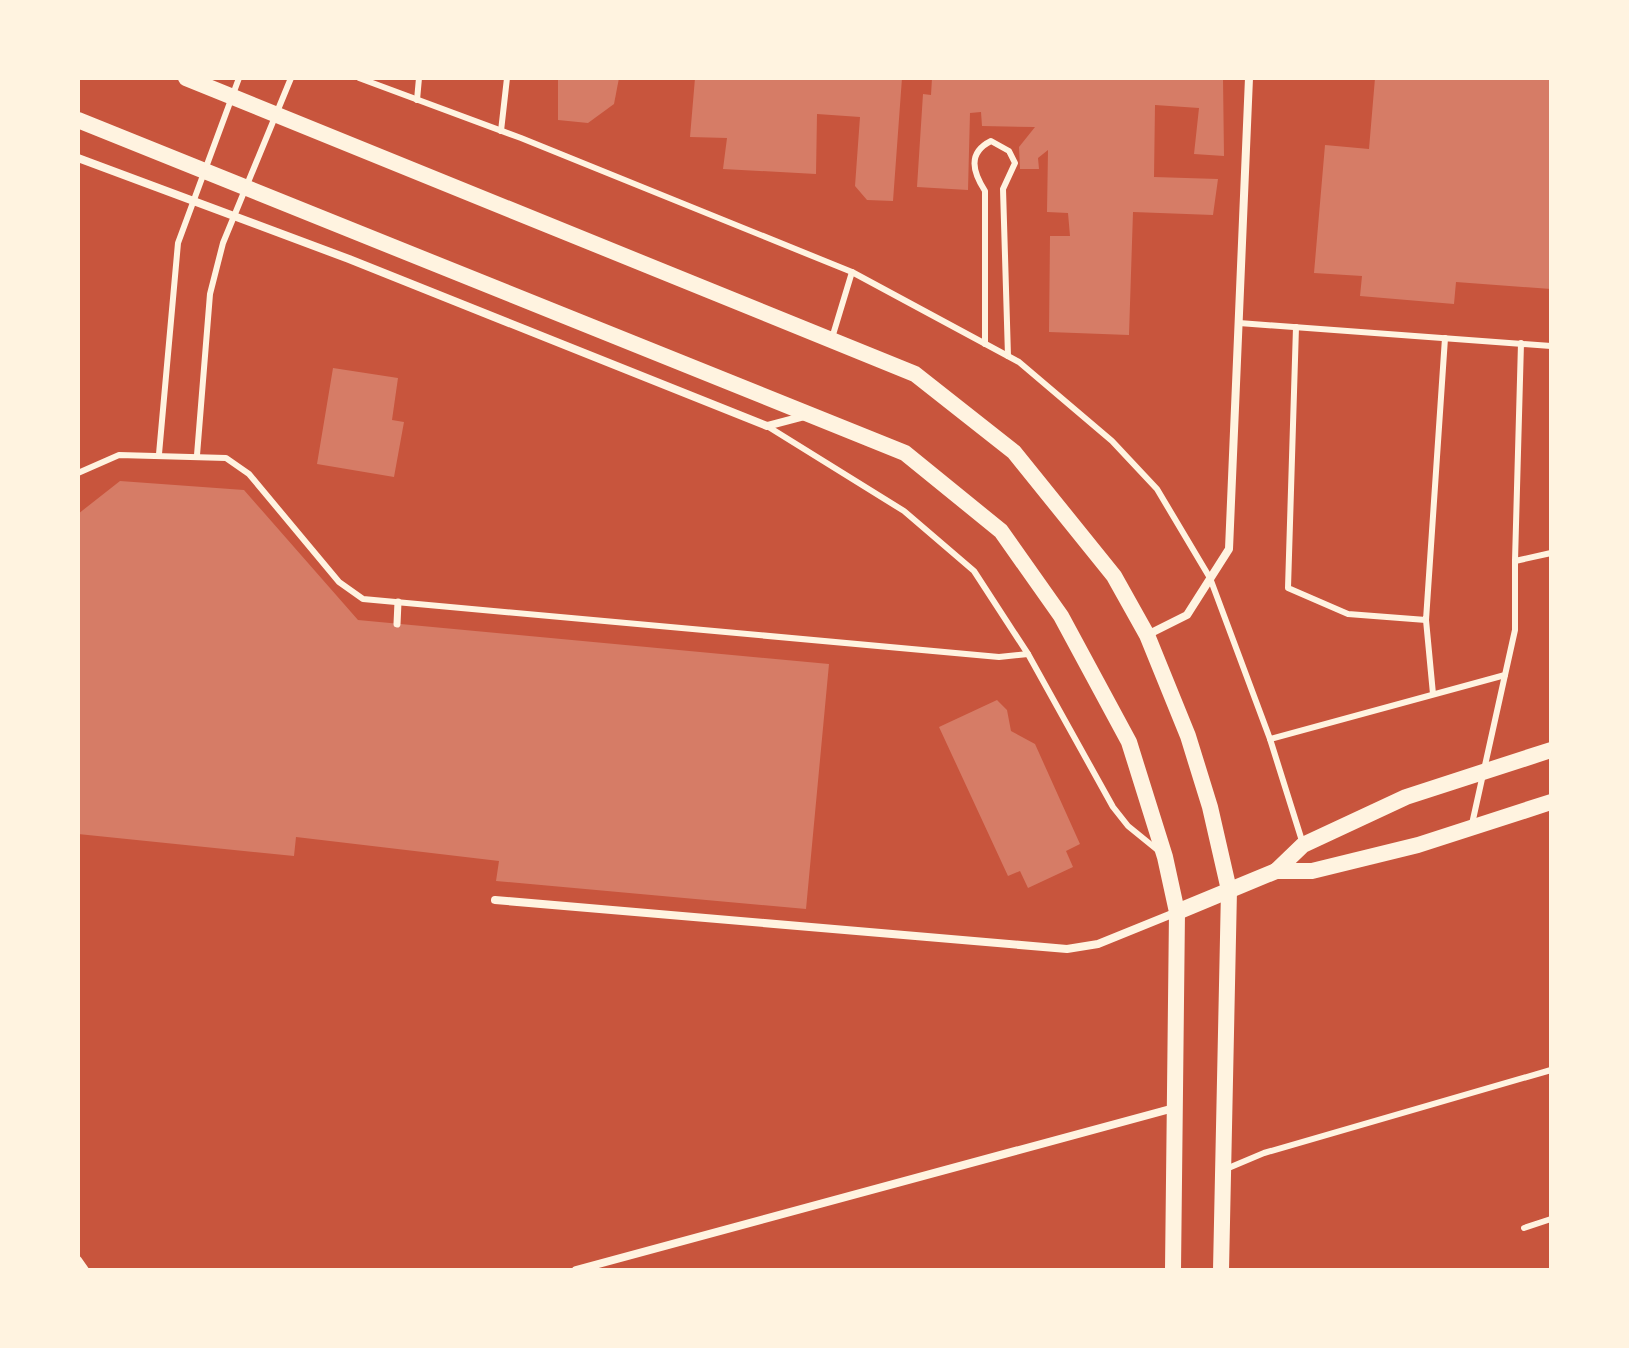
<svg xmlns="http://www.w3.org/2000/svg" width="1629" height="1348" font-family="'Alegreya Sans',sans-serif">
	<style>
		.building { fill: #d67c66 }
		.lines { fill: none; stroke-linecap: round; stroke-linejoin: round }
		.service { stroke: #fff3e0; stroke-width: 6 }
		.pedestrian { stroke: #fff3e0; stroke-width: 7 }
		.minor { stroke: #fff3e0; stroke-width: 8 }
		.secondary { stroke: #fff3e0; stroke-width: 16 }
	</style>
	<rect width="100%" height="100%" fill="#c8553d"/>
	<g class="building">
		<polygon points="558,78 619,78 614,104 588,123 558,120"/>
		<polygon points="695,78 902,78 893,201 867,200 855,186 860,117 817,114 816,174 723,169 727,138 690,137"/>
		<polygon points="932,78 1223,78 1224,156 1194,154 1199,108 1155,105 1154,177 1218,179 1213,215 1133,212 1129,335 1049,332 1050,236 1070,236 1068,213 1047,212 1048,150 1038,158 1039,169 1020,169 1019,147 1035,127 982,126 981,112 970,113 968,190 917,187 923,94 931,95"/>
		<polygon points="1375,78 1551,78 1551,289 1456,282 1454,304 1360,296 1362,276 1314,273 1325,145 1369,149"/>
		<polygon points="333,368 398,378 392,420 404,422 394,477 317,464"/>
		<polygon points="120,481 244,490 358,620 829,664 806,909 496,881 499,861 296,837 294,856 78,834 78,514"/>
		<polygon points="997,700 1007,710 1011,731 1035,744 1080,844 1066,851 1073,867 1028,888 1020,871 1008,876 939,727"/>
	</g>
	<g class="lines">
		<g class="service">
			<polyline points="359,78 521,138 852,272 1019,362 1112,441 1157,489 1210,578 1270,739 1303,844"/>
			<polyline points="417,100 419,78"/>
			<polyline points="501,131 507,78"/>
			<polyline points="1239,323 1551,346"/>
			<polyline points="1296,327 1288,588 1348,614 1426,620 1445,338"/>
			<polyline points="832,338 852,272"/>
			<path d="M985 344V191C973 172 967 153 991 141L1009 151 1015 163 1003 189 1008 356"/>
			<polyline points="767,426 904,511 974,571 1028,654"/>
			<polyline points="159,454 178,243 239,78"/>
			<polyline points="197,455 210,294 223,243 291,78"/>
			<polyline points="78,473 119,455 226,458 249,474 339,582 363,599 999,657 1028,654 1113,807 1128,826 1160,852"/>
			<polyline points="1515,561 1521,343"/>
			<polyline points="1426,620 1433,694"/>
			<polyline points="1270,739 1505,675 1515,630 1515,561 1551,553"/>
			<polyline points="1472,824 1505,675"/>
			<polyline points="1226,1169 1264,1153 1551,1070"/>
			<polyline points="1524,1228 1551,1219"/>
		</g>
		<polyline class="pedestrian" points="397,624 398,602"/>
		<g class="minor">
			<polyline points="78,158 349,259 767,426 805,416"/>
			<polyline points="1147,635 1187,615 1229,549 1249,78"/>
			<polyline points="495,900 1067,949 1098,944 1177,912"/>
			<polyline points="78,1260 85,1270"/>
			<polyline points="576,1270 1174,1108"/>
		</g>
		<g class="secondary">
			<polyline points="186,78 915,374 1014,452 1114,576 1147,635 1188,736 1210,807 1229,890 1221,1270"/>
			<polyline points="78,120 905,453 1001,531 1061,616 1129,742 1165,857 1177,912 1173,1270"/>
			<polyline points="1276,871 1303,845 1406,797 1551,750"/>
			<polyline points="1177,912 1276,871 1312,871 1418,845 1551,802"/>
		</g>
	</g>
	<rect width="1629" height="1348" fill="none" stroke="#fff3e0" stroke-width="160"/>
</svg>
